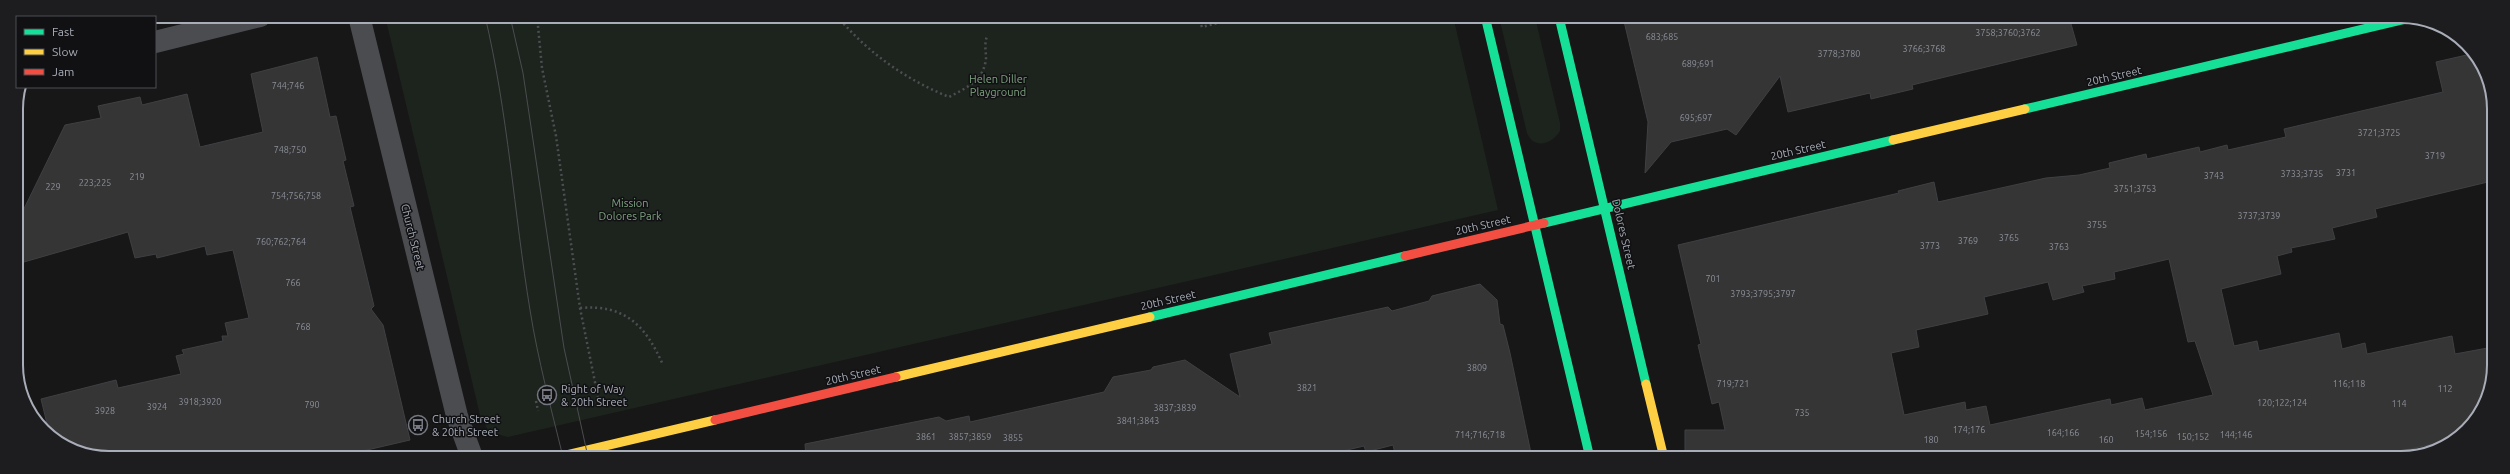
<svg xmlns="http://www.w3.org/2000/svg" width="2510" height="474" font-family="Ubuntu,sans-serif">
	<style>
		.green { fill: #1d241e }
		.building { fill: #353536; stroke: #3f4043; fill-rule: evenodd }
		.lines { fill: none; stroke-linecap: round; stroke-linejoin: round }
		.path { stroke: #4d4e52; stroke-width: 2.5; stroke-dasharray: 2 3; stroke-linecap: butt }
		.street { stroke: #4b4c50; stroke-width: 22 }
		.fast { stroke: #16e098; stroke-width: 9 }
		.slow { stroke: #ffcf43; stroke-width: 9 }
		.jam { stroke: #f24e42; stroke-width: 9 }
		.tram { stroke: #4b4c4f; stroke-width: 1 }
		.labels { text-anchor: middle; stroke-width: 3; stroke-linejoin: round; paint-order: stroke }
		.number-label { font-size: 9px; fill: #8b8f98 }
		.street-label { font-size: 11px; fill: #a8adb8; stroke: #111113 }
		.park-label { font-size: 11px; fill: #7fa381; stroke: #111113 }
		.poi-label { font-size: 11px; fill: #a8adb8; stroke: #111113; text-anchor: start }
		.rim { fill: none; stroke: #a8adb8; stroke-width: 2 }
	</style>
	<rect width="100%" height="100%" fill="#171717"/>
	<g class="green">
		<polygon points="385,16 1453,16 1498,210 508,437 489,432 480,415"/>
		<path d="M1499 17H1535L1560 123V131C1552 144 1534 150 1527 133Z"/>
	</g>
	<g class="building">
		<polygon points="1623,17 2069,17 2077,45 1912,85 1913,89 1871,99 1870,93 1788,112 1780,76 1736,135 1727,129 1671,142 1645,173 1648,122"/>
		<path d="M2471 54 2492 90V181L2375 209 2377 217 2332 228 2335 239 2291 248 2292 252 2277 256 2281 274 2221 289 2234 346 2257 341 2259 351 2339 333 2342 349 2365 343 2367 354 2452 336 2455 354 2493 347V378L2484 407 2463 435 2447 441 2369 458H1685V430H1725L1719 402 1712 404 1698 345 1701 344 1678 245 1899 193 1898 191 1934 182 1938 202 2046 178 2079 175 2110 168 2109 163 2146 154 2147 159 2199 147 2200 152 2227 145 2228 150 2286 137 2284 129 2443 92 2436 62ZM2169 259 2188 342 2195 341 2213 395 2145 410 2142 398 2111 405 2110 399 1990 425 1986 406 1966 410 1965 402 1904 415 1891 353 1919 347 1916 330 1988 314 1984 297 2048 282 2053 300 2084 292 2082 286 2115 279 2114 272Z"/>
		<polygon points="317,57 330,117 336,116 346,160 343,161 354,206 350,207 374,306 371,309 383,325 410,440 337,457 96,457 50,436 41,399 116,380 118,388 181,374 176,356 184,354 182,350 223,341 222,336 228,336 225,323 249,318 233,250 207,255 205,246 157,258 156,254 135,258 128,232 17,264 17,223 65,125 101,118 98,106 140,97 142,105 187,94 200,147 263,132 251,74"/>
		<polygon points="1480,284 1497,300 1500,324 1503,325 1510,353 1532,458 1396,458 1393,445 1366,452 1364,446 1313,458 806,457 805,444 939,417 946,421 969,416 970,422 1104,392 1113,377 1151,370 1153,367 1185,360 1240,397 1230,354 1272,344 1269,333 1388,307 1392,311 1429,301 1432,296"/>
	</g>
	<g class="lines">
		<g class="path">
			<polyline points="537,16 542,68 556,136 580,308 598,397"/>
			<path d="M837 16C868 53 905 79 949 97 964 89 981 82 985 64 988 55 983 48 987 36"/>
			<polyline points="1197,16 1202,27 1234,19 1235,16"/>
			<path d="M580 308C625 304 646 326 663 365"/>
			<polyline points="536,401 538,411"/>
		</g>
		<g class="street">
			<polyline points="359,16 457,416 472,457"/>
			<polyline points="155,42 260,16"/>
		</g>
		<g class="fast">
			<polyline points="1485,16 1590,458"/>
			<polyline points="1559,17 1646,384"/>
			<polyline points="2025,109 2414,17"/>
			<polyline points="1544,223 1893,140"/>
			<polyline points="1150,317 1405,256"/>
		</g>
		<g class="slow">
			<polyline points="1893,140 2025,109"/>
			<polyline points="896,377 1150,317"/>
			<polyline points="1646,384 1664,458"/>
			<polyline points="558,457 715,420"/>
		</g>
		<g class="jam">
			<polyline points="1405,256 1544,223"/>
			<polyline points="715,420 896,377"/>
		</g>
		<g class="tram">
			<path d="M485 16C508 113 514 212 530 310 538 360 551 408 563 457"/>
			<polyline points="510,16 523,73 564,348 588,457"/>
		</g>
	</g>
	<defs>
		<symbol id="bus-ring" viewBox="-11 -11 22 22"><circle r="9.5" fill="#111113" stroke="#757880" stroke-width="1.5"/><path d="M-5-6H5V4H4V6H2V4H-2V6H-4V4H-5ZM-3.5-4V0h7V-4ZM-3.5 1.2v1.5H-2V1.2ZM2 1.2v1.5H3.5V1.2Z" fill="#757880"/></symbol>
	</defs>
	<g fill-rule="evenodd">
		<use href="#bus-ring" x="536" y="384" width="22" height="22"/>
		<use href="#bus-ring" x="407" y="414" width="22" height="22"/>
	</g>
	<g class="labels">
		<g class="number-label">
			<text x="2008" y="36">3758;3760;3762</text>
			<text x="1662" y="40">683;685</text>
			<text x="1924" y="52">3766;3768</text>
			<text x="1839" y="57">3778;3780</text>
			<text x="1698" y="67">689;691</text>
			<text x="288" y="89">744;746</text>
			<text x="1696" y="121">695;697</text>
			<text x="2379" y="136">3721;3725</text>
			<text x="290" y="153">748;750</text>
			<text x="2435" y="159">3719</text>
			<text x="2346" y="176">3731</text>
			<text x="2302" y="177">3733;3735</text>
			<text x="2214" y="179">3743</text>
			<text x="137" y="180">219</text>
			<text x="95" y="186">223;225</text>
			<text x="53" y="190">229</text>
			<text x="2135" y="192">3751;3753</text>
			<text x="296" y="199">754;756;758</text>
			<text x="2259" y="219">3737;3739</text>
			<text x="2097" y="228">3755</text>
			<text x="2009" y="241">3765</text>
			<text x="1968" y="244">3769</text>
			<text x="281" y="245">760;762;764</text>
			<text x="1930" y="249">3773</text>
			<text x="2059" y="250">3763</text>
			<text x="1713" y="282">701</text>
			<text x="293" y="286">766</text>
			<text x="1763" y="297">3793;3795;3797</text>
			<text x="303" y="330">768</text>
			<text x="1477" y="371">3809</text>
			<text x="1733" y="387">719;721</text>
			<text x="2349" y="387">116;118</text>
			<text x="1307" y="391">3821</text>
			<text x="2445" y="392">112</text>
			<text x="200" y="405">3918;3920</text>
			<text x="2282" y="406">120;122;124</text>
			<text x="2399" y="407">114</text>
			<text x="312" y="408">790</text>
			<text x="157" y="410">3924</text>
			<text x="1175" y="411">3837;3839</text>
			<text x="105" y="414">3928</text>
			<text x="1802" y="416">735</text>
			<text x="1138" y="424">3841;3843</text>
			<text x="1969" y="433">174;176</text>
			<text x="2063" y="436">164;166</text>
			<text x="2151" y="437">154;156</text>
			<text x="1480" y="438">714;716;718</text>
			<text x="2236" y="438">144;146</text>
			<text x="926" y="440">3861</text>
			<text x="970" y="440">3857;3859</text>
			<text x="2193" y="440">150;152</text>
			<text x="1013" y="441">3855</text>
			<text x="1931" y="443">180</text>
			<text x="2106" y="443">160</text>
		</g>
		<g class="street-label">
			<text transform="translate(2114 76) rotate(-13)" y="4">20th Street</text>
			<text transform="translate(1798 150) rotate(-13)" y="4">20th Street</text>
			<text transform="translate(1483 225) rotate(-13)" y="4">20th Street</text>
			<text transform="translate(1624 234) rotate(77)" y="4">Dolores Street</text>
			<text transform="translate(413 237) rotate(76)" y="4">Church Street</text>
			<text transform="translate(1168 300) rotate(-13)" y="4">20th Street</text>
			<text transform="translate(853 375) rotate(-13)" y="4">20th Street</text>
		</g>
		<g class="park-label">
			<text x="998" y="83">Helen Diller<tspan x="998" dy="13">Playground</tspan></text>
			<text x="630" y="207">Mission<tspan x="630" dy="13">Dolores Park</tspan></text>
		</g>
		<g class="poi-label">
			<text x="561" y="393">Right of Way<tspan x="561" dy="13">&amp; 20th Street</tspan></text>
			<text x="432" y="423">Church Street<tspan x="432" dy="13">&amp; 20th Street</tspan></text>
		</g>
	</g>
	<path d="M0 0H2510V474H0ZM109 23H2401A86 86 0 0 1 2487 109V365A86 86 0 0 1 2401 451H109A86 86 0 0 1 23 365V109A86 86 0 0 1 109 23Z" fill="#1d1d20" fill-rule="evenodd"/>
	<path class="rim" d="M109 23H2401A86 86 0 0 1 2487 109V365A86 86 0 0 1 2401 451H109A86 86 0 0 1 23 365V109A86 86 0 0 1 109 23Z"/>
	<rect x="16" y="16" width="140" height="72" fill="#111113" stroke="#4d4f55"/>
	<rect x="24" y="29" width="20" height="6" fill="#16e098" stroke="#4d4f55"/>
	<text x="52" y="36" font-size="12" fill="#a8adb8">Fast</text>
	<rect x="24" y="49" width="20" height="6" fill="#ffcf43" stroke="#4d4f55"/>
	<text x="52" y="56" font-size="12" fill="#a8adb8">Slow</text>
	<rect x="24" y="69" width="20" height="6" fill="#f24e42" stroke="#4d4f55"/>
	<text x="52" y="76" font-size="12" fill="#a8adb8">Jam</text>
</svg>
